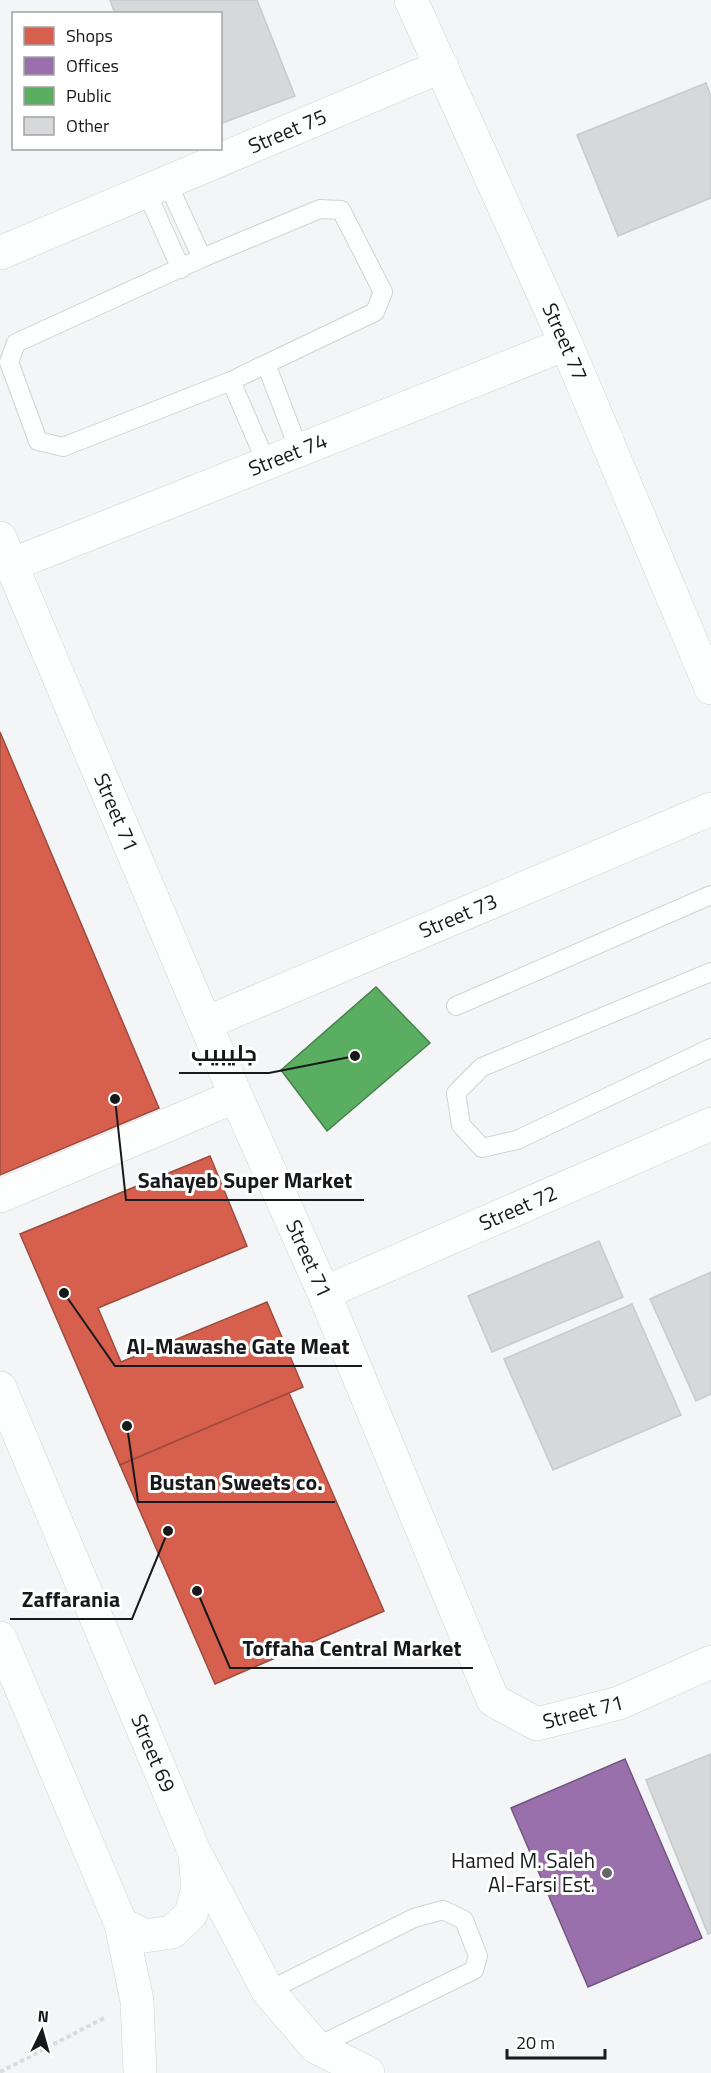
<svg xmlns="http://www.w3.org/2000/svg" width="711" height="2073" font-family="'Titillium Web',Cairo,sans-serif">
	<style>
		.shops { fill: #d6604d; stroke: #9d4b3e; stroke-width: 1.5 }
		.offices { fill: #9970ab; stroke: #725680; stroke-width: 1.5 }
		.public { fill: #5aae61; stroke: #46814c; stroke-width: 1.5 }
		.building { fill: #d6d8d9; stroke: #c8cacb; stroke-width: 1.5 }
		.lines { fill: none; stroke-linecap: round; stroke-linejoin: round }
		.lane-casing { stroke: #d1d3d4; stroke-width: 20 }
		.street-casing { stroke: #d1d3d4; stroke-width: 34 }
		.secondary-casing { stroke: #d1d3d4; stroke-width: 34 }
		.path { stroke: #dadbdb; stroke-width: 4; stroke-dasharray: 4.5 3; stroke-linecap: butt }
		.lane { stroke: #fdfefe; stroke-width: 18 }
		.street { stroke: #fdfefe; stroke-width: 33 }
		.secondary { stroke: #fdfefe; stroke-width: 33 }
		.poi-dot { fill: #656668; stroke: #fff; stroke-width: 2 }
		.labels { text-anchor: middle; stroke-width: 6; stroke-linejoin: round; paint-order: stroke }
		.street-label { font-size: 21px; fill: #18191b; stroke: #fff }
		.poi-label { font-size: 21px; fill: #18191b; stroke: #fff; text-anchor: end }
		.leader { fill: none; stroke: #18191b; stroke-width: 2 }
		.callout-dot { fill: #18191b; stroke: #fff; stroke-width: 2 }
		.callout-label { font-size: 22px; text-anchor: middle; font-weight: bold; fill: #18191b; stroke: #fff; stroke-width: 6; stroke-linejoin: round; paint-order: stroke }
	</style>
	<rect width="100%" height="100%" fill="#f3f5f7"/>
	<g class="shops">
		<polygon points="0,732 159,1108 0,1175"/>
		<polygon points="210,1156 247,1246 98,1308 121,1362 267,1302 303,1387 120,1465 20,1234"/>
		<polygon points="289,1393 384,1611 215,1684 120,1465"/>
	</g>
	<polygon class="offices" points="625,1759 702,1938 588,1987 511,1808"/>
	<polygon class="public" points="376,987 430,1043 327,1131 281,1070"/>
	<g class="building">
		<polygon points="110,0 257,0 295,96 220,124 220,14 115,14"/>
		<polygon points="706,83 711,96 711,198 618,236 577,135"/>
		<polygon points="599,1241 623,1297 492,1352 468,1296"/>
		<polygon points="711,1272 711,1394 696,1401 650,1299"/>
		<polygon points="632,1304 681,1415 553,1470 504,1359"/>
		<polygon points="711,1754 711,1933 708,1934 646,1780"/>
	</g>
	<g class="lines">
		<defs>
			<g id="lane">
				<polyline points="167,182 202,258"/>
				<polyline points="146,191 181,269"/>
				<polyline points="266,364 231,381 63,447 38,441 9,362 16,343 202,258 320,209 341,210 383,292 375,312 266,364 299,450"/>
				<polyline points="231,381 266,462"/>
				<polyline points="711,972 482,1067 456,1093 461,1125 482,1148 517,1140 711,1048"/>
				<polyline points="456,1006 711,895"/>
				<polyline points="268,1991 414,1918 443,1910 464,1920 478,1956 474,1970 316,2047"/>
			</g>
			<g id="street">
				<path id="s1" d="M411 0 566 344 711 688"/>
				<path id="s2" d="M0 253 442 66"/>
				<path id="s3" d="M0 538 236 1096 324 1293 493 1700 537 1724 619 1703 711 1662"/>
				<path id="s4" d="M11 565 566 344"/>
				<path id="s5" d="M206 1023 711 809"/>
				<polyline points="0,1196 236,1096"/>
				<path id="s6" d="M324 1293 711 1124"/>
			</g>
			<g id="secondary">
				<path id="s7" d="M0 1388 194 1851 268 1991 316 2047 368 2073"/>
				<polyline points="0,1638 121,1924 137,2001 140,2073"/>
				<polyline points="121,1924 145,1936 172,1932 191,1914 198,1888 195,1857"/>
			</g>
		</defs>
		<use href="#lane" class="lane-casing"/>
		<use href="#street" class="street-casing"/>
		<use href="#secondary" class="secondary-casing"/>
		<polyline class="path" points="0,2072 106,2017"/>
		<use href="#lane" class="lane"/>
		<use href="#street" class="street"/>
		<use href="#secondary" class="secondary"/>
	</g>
	<circle class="poi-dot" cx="607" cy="1873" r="6"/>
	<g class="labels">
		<g class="street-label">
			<text dy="7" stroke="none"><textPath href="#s2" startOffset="312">Street 75</textPath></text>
			<text dy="7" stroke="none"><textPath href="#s1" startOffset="375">Street 77</textPath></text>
			<text dy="7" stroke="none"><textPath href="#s4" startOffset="298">Street 74</textPath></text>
			<text dy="7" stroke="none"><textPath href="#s3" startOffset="298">Street 71</textPath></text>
			<text dy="7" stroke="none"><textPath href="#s5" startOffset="274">Street 73</textPath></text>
			<text dy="7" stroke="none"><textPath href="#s6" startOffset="212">Street 72</textPath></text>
			<text dy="7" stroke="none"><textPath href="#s3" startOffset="784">Street 71</textPath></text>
			<text dy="7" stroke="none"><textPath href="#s3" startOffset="1360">Street 71</textPath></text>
			<text dy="7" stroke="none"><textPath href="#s7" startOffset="396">Street 69</textPath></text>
		</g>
		<g class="poi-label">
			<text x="595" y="1868">Hamed M. Saleh<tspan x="595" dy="24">Al-Farsi Est.</tspan></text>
		</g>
	</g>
	<path class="leader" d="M355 1056L269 1073H179M115 1099L126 1200H364M64 1293L115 1366H362M127 1426L138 1502H335M168 1531L132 1619H10M197 1591L230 1668H473"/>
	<g class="callout-dot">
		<circle cx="355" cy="1056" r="6"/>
		<circle cx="115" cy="1099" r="6"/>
		<circle cx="64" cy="1293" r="6"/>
		<circle cx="127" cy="1426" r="6"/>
		<circle cx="168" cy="1531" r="6"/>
		<circle cx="197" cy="1591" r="6"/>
	</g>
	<g class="callout-label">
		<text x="224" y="1061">جليبيب</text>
		<text x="245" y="1188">Sahayeb Super Market</text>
		<text x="238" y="1354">Al-Mawashe Gate Meat</text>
		<text x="236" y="1490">Bustan Sweets co.</text>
		<text x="71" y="1607">Zaffarania</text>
		<text x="352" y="1656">Toffaha Central Market</text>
	</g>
	<rect x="12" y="12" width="210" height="138" fill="#ffffff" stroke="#a3a3a4" stroke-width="1.5"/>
	<rect x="24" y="27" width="30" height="18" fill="#d6604d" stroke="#a3a3a4" stroke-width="1.5"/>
	<text x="66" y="42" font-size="18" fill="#18191b">Shops</text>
	<rect x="24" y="57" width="30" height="18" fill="#9970ab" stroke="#a3a3a4" stroke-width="1.5"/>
	<text x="66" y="72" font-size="18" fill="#18191b">Offices</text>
	<rect x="24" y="87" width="30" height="18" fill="#5aae61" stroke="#a3a3a4" stroke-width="1.5"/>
	<text x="66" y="102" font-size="18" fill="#18191b">Public</text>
	<rect x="24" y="117" width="30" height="18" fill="#d6d8d9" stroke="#a3a3a4" stroke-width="1.5"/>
	<text x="66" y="132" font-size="18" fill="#18191b">Other</text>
	<g transform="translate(42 2031) rotate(5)" stroke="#ffffff" stroke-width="4.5" paint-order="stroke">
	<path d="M0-4.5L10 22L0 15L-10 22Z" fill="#18191b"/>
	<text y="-9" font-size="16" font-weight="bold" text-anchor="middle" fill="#18191b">N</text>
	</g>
	<path d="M507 2049v9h98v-9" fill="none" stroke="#18191b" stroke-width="3"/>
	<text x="516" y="2049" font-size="18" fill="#18191b" stroke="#ffffff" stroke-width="4.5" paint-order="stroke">20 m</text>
</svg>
